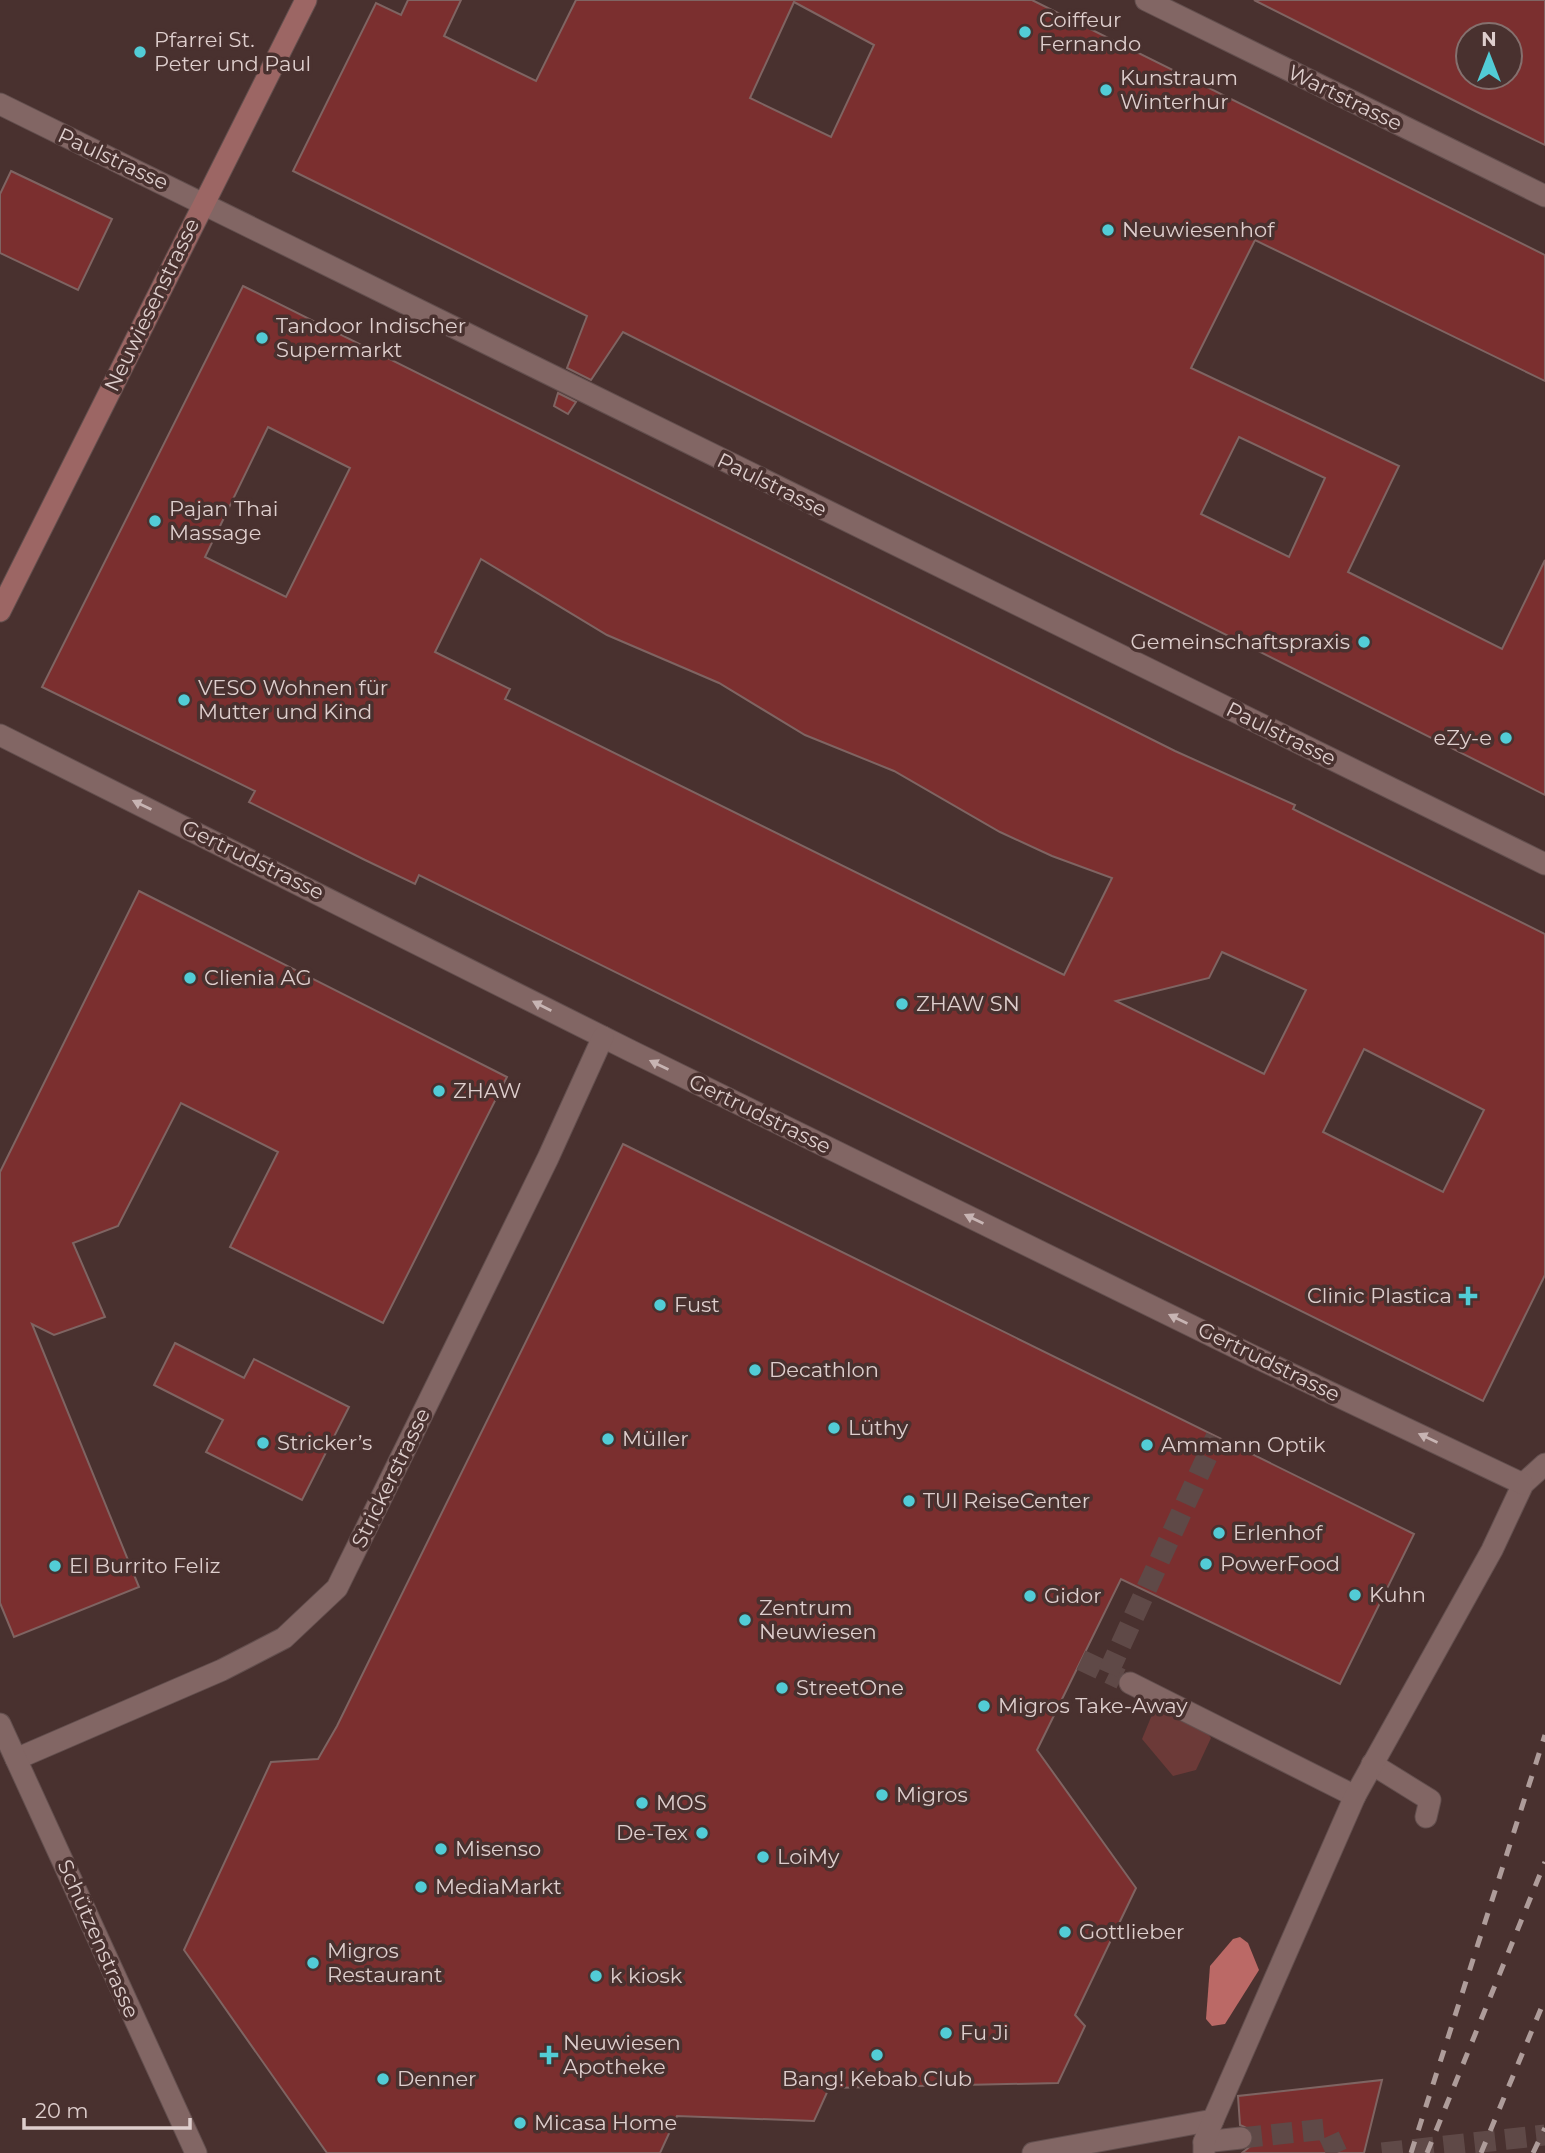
<svg xmlns="http://www.w3.org/2000/svg" width="1545" height="2153" font-family="Montserrat,sans-serif">
	<style>
		.green { fill: #6c3a38 }
		.water { fill: #bb6966 }
		.building { fill: #7b2f2f; stroke: #7f6462; stroke-width: 2; fill-rule: evenodd }
		.lines { fill: none; stroke-linecap: round; stroke-linejoin: round }
		.pedestrian-tunnel { stroke: #5f4947; stroke-width: 21; stroke-dasharray: 21 10; stroke-linecap: butt }
		.pedestrian-casing { stroke: #634f4e; stroke-width: 23 }
		.minor-casing { stroke: #634f4e; stroke-width: 23 }
		.tertiary-casing { stroke: #634f4e; stroke-width: 23 }
		.secondary-casing { stroke: #634f4e; stroke-width: 23 }
		.pedestrian { stroke: #826664; stroke-width: 21 }
		.minor { stroke: #826664; stroke-width: 21 }
		.tertiary { stroke: #826664; stroke-width: 21 }
		.secondary { stroke: #9c6664; stroke-width: 21 }
		.rail { stroke: #ae9c9a; stroke-width: 5; stroke-dasharray: 12 12; stroke-linecap: butt }
		.oneway { fill: #c7b4b3 }
		.poi-dot { fill: #52ccd6; stroke: #49312f; stroke-width: 2.5 }
		.labels { text-anchor: middle; stroke-width: 7; stroke-linejoin: round; paint-order: stroke }
		.poi-label { font-size: 21px; fill: #dececd; stroke: #49312f; text-anchor: start }
		.street-label { font-size: 21px; fill: #dececd; stroke: #49312f }
	</style>
	<rect width="100%" height="100%" fill="#49312f"/>
	<polygon class="green" points="1154,1710 1198,1720 1211,1738 1196,1770 1173,1776 1142,1739"/>
	<polygon class="water" points="1240,1937 1248,1943 1259,1970 1225,2024 1212,2026 1206,2019 1210,1966 1233,1939"/>
	<g class="building">
		<path d="M408 0H461L444 36 536 81 576 0H1032L1545 255V381L1255 240 1191 368 1399 466 1348 572 1502 649 1545 560V795L623 332 591 380 567 368 587 316 293 171 376 3 401 15ZM794 2 874 45 831 137 750 98ZM1239 437 1325 478 1289 557 1201 514Z"/>
		<path d="M1254 0H1545V145L1481 114ZM1468 35H1510V77H1468Z"/>
		<polygon points="11,171 112,219 78,290 0,253 0,194"/>
		<path d="M243 286 1175 751 1295 805 1293 809 1545 934V1275L1483 1401 419 875 415 884 365 860 249 802 255 791 42 687ZM268 427 350 468 286 597 205 557ZM481 559 607 635 719 683 805 735 894 771 1000 832 1052 856 1112 878 1064 975 505 699 510 689 435 652ZM1222 952 1306 990 1264 1074 1116 1001 1209 978ZM1364 1049 1484 1110 1443 1192 1323 1132Z"/>
		<polygon points="558,393 576,402 568,414 554,406"/>
		<polygon points="139,891 507,1077 383,1323 230,1247 278,1152 181,1103 118,1226 73,1243 105,1317 54,1335 32,1324 139,1587 14,1637 0,1603 0,1172"/>
		<polygon points="623,1144 1414,1534 1340,1684 1121,1579 1037,1750 1136,1888 1075,2015 1085,2026 1058,2083 829,2088 814,2121 677,2116 660,2153 327,2153 184,1950 271,1762 318,1759 337,1726"/>
		<polygon points="175,1343 244,1378 254,1359 349,1407 302,1500 206,1452 223,1420 154,1385"/>
		<polygon points="1382,2080 1364,2153 1242,2153 1253,2144 1254,2137 1251,2130 1240,2125 1238,2096"/>
	</g>
	<g class="lines">
		<g class="pedestrian-tunnel">
			<polyline points="1081,1660 1121,1679"/>
			<polyline points="1108,1673 1216,1437"/>
			<polyline points="1241,2138 1326,2129 1337,2153"/>
			<polyline points="1382,2153 1545,2135"/>
		</g>
		<defs>
			<g id="pedestrian">
				<polyline points="1130,1683 1355,1796"/>
				<polyline points="1372,1764 1430,1800 1426,1817"/>
				<polyline points="1204,2142 1241,2138"/>
				<polyline points="1033,2153 1213,2120"/>
				<polyline points="1204,2153 1204,2142 1213,2120 1355,1796 1492,1550 1523,1484 1545,1464"/>
			</g>
			<g id="minor">
				<polyline points="1146,0 1545,196"/>
				<polyline points="0,104 1545,864"/>
				<polyline points="0,735 631,1051 1253,1356 1523,1484"/>
				<polyline points="16,1759 222,1670 284,1638 337,1588 548,1158 603,1037"/>
			</g>
			<polyline id="tertiary" points="0,1724 196,2153"/>
			<polyline id="secondary" points="0,611 306,0"/>
		</defs>
		<use href="#pedestrian" class="pedestrian-casing"/>
		<use href="#minor" class="minor-casing"/>
		<use href="#tertiary" class="tertiary-casing"/>
		<use href="#secondary" class="secondary-casing"/>
		<use href="#pedestrian" class="pedestrian"/>
		<use href="#minor" class="minor"/>
		<use href="#tertiary" class="tertiary"/>
		<use href="#secondary" class="secondary"/>
		<g class="rail">
			<polyline points="1411,2153 1545,1735"/>
			<polyline points="1427,2153 1545,1862"/>
			<polyline points="1481,2153 1545,1999"/>
			<polyline points="1533,2153 1545,2128"/>
		</g>
	</g>
	<defs><path id="oneway-solid" d="M-6-.8H1V-3.2L6.5 0L1 3.2V.8H-6Z" transform="scale(1.75)"/></defs>
	<g class="oneway">
		<use href="#oneway-solid" transform="translate(142 805) rotate(-154)"/>
		<use href="#oneway-solid" transform="translate(542 1006) rotate(-153)"/>
		<use href="#oneway-solid" transform="translate(659 1065) rotate(-154)"/>
		<use href="#oneway-solid" transform="translate(974 1219) rotate(-154)"/>
		<use href="#oneway-solid" transform="translate(1178 1319) rotate(-154)"/>
		<use href="#oneway-solid" transform="translate(1428 1438) rotate(-155)"/>
	</g>
	<g class="poi-dot">
		<circle cx="1025" cy="32" r="7"/>
		<circle cx="140" cy="52" r="7"/>
		<circle cx="1106" cy="90" r="7"/>
		<circle cx="1108" cy="230" r="7"/>
		<circle cx="262" cy="338" r="7"/>
		<circle cx="155" cy="521" r="7"/>
		<circle cx="1364" cy="642" r="7"/>
		<circle cx="184" cy="700" r="7"/>
		<circle cx="1506" cy="738" r="7"/>
		<circle cx="190" cy="978" r="7"/>
		<circle cx="902" cy="1004" r="7"/>
		<circle cx="439" cy="1091" r="7"/>
		<path d="M1464.5 1285.5h7v7h7v7h-7v7h-7v-7h-7v-7h7z"/>
		<circle cx="660" cy="1305" r="7"/>
		<circle cx="755" cy="1370" r="7"/>
		<circle cx="834" cy="1428" r="7"/>
		<circle cx="608" cy="1439" r="7"/>
		<circle cx="263" cy="1443" r="7"/>
		<circle cx="1147" cy="1445" r="7"/>
		<circle cx="909" cy="1501" r="7"/>
		<circle cx="1219" cy="1533" r="7"/>
		<circle cx="1206" cy="1564" r="7"/>
		<circle cx="55" cy="1566" r="7"/>
		<circle cx="1355" cy="1595" r="7"/>
		<circle cx="1030" cy="1596" r="7"/>
		<circle cx="745" cy="1620" r="7"/>
		<circle cx="782" cy="1688" r="7"/>
		<circle cx="984" cy="1706" r="7"/>
		<circle cx="882" cy="1795" r="7"/>
		<circle cx="642" cy="1803" r="7"/>
		<circle cx="702" cy="1833" r="7"/>
		<circle cx="441" cy="1849" r="7"/>
		<circle cx="763" cy="1857" r="7"/>
		<circle cx="421" cy="1887" r="7"/>
		<circle cx="1065" cy="1932" r="7"/>
		<circle cx="313" cy="1963" r="7"/>
		<circle cx="596" cy="1976" r="7"/>
		<circle cx="946" cy="2033" r="7"/>
		<path d="M545.5 2044.5h7v7h7v7h-7v7h-7v-7h-7v-7h7z"/>
		<circle cx="877" cy="2055" r="7"/>
		<circle cx="383" cy="2079" r="7"/>
		<circle cx="520" cy="2123" r="7"/>
	</g>
	<g class="labels">
		<g class="poi-label">
			<text x="1039" y="27">Coiffeur<tspan x="1039" dy="24">Fernando</tspan></text>
			<text x="154" y="47">Pfarrei St.<tspan x="154" dy="24">Peter und Paul</tspan></text>
			<text x="1120" y="85">Kunstraum<tspan x="1120" dy="24">Winterhur</tspan></text>
			<text x="1122" y="237">Neuwiesenhof</text>
			<text x="276" y="333">Tandoor Indischer<tspan x="276" dy="24">Supermarkt</tspan></text>
			<text x="169" y="516">Pajan Thai<tspan x="169" dy="24">Massage</tspan></text>
			<text x="1350" y="649" text-anchor="end">Gemeinschaftspraxis</text>
			<text x="198" y="695">VESO Wohnen für<tspan x="198" dy="24">Mutter und Kind</tspan></text>
			<text x="1492" y="745" text-anchor="end">eZy-e</text>
			<text x="204" y="985">Clienia AG</text>
			<text x="916" y="1011">ZHAW SN</text>
			<text x="453" y="1098">ZHAW</text>
			<text x="1452" y="1303" text-anchor="end">Clinic Plastica</text>
			<text x="674" y="1312">Fust</text>
			<text x="769" y="1377">Decathlon</text>
			<text x="848" y="1435">Lüthy</text>
			<text x="622" y="1446">Müller</text>
			<text x="277" y="1450">Stricker’s</text>
			<text x="1161" y="1452">Ammann Optik</text>
			<text x="923" y="1508">TUI ReiseCenter</text>
			<text x="1233" y="1540">Erlenhof</text>
			<text x="1220" y="1571">PowerFood</text>
			<text x="69" y="1573">El Burrito Feliz</text>
			<text x="1369" y="1602">Kuhn</text>
			<text x="1044" y="1603">Gidor</text>
			<text x="759" y="1615">Zentrum<tspan x="759" dy="24">Neuwiesen</tspan></text>
			<text x="796" y="1695">StreetOne</text>
			<text x="998" y="1713">Migros Take-Away</text>
			<text x="896" y="1802">Migros</text>
			<text x="656" y="1810">MOS</text>
			<text x="688" y="1840" text-anchor="end">De-Tex</text>
			<text x="455" y="1856">Misenso</text>
			<text x="777" y="1864">LoiMy</text>
			<text x="435" y="1894">MediaMarkt</text>
			<text x="1079" y="1939">Gottlieber</text>
			<text x="327" y="1958">Migros<tspan x="327" dy="24">Restaurant</tspan></text>
			<text x="610" y="1983">k kiosk</text>
			<text x="960" y="2040">Fu Ji</text>
			<text x="563" y="2050">Neuwiesen<tspan x="563" dy="24">Apotheke</tspan></text>
			<text x="397" y="2086">Denner</text>
			<text x="877" y="2086" text-anchor="middle">Bang! Kebab Club</text>
			<text x="534" y="2130">Micasa Home</text>
		</g>
		<g class="street-label">
			<text transform="translate(1345 98) rotate(26)" y="7">Wartstrasse</text>
			<text transform="translate(113 159) rotate(25)" y="7">Paulstrasse</text>
			<text transform="translate(152 305) rotate(-64)" y="7">Neuwiesenstrasse</text>
			<text transform="translate(772 485) rotate(26)" y="7">Paulstrasse</text>
			<text transform="translate(1281 734) rotate(26)" y="7">Paulstrasse</text>
			<text transform="translate(253 860) rotate(26)" y="7">Gertrudstrasse</text>
			<text transform="translate(760 1114) rotate(26)" y="7">Gertrudstrasse</text>
			<text transform="translate(1269 1362) rotate(26)" y="7">Gertrudstrasse</text>
			<text transform="translate(391 1478) rotate(-64)" y="7">Strickerstrasse</text>
			<text transform="translate(98 1939) rotate(66)" y="7">Schützenstrasse</text>
		</g>
	</g>
	<g transform="translate(1489 56)"><circle r="33" fill="#49312f" stroke="#85706e" stroke-width="2"/>
	<path d="M0-5L12 26L0 18L-12 26Z" fill="#52ccd6"/>
	<text y="-10" font-size="19" font-weight="bold" text-anchor="middle" fill="#dececd">N</text>
	</g>
	<path d="M24 2118v10h166v-10" fill="none" stroke="#dececd" stroke-width="3.5"/>
	<text x="35" y="2118" font-size="21" fill="#dececd" stroke="#49312f" stroke-width="5" paint-order="stroke">20 m</text>
</svg>
